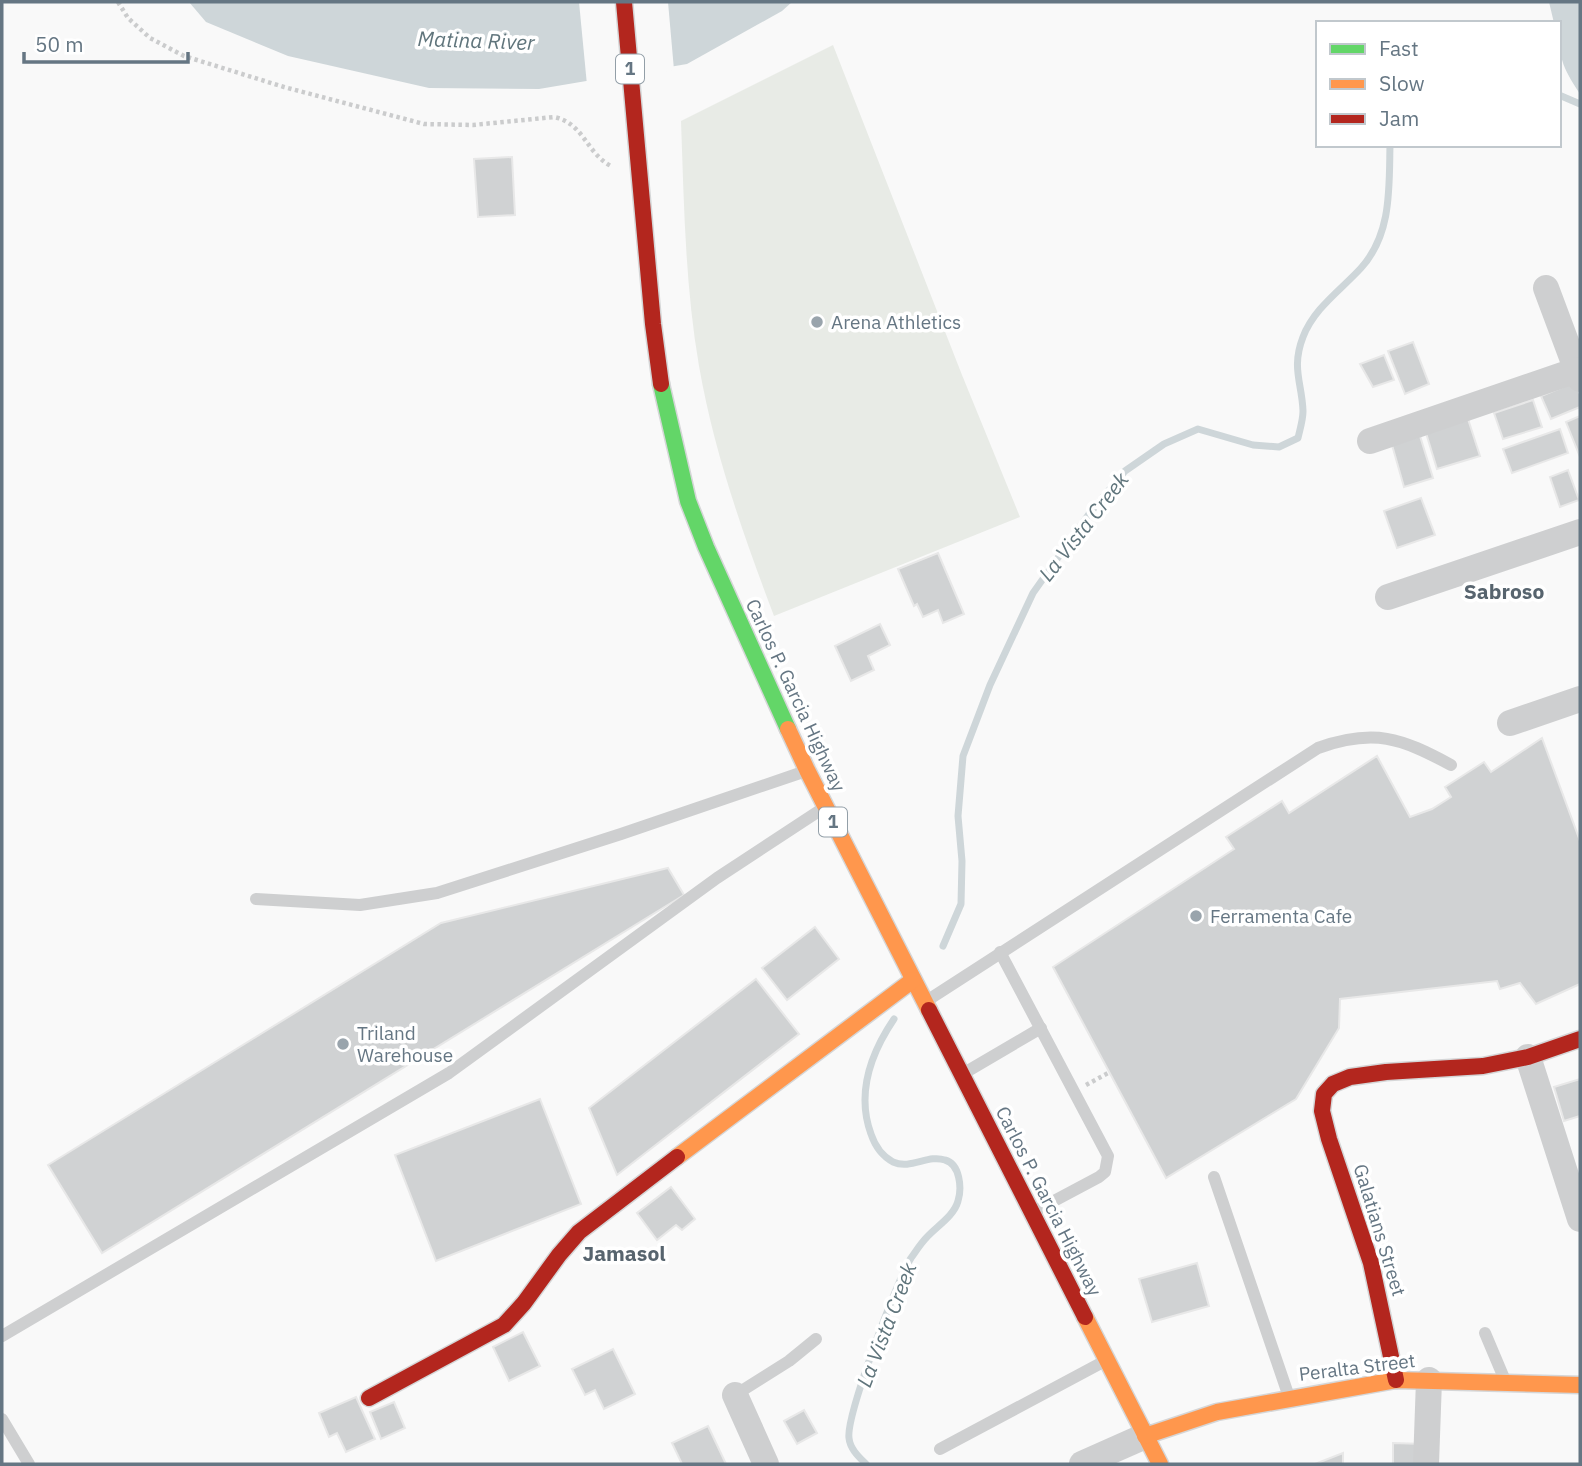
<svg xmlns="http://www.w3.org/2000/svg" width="1582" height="1466" font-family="'IBM Plex Sans',sans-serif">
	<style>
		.green { fill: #e8ebe6 }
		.water { fill: #ced6d9 }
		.pier { fill: #f9f9f9 }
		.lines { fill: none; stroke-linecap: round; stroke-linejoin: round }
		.stream { stroke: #ced6d9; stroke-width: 7 }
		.building { fill: #d0d2d3; stroke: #e8e8e8; stroke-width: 2 }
		.fast-casing { stroke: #d5d6d7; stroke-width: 19 }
		.slow-casing { stroke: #d5d6d7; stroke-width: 19 }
		.jam-casing { stroke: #d5d6d7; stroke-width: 19 }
		.path { stroke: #cbcccd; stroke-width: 4.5; stroke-dasharray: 3.5 3.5; stroke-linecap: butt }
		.lane { stroke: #cecfd0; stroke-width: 12 }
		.street { stroke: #cecfd0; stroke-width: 26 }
		.fast { stroke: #63d668; stroke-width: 16 }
		.slow { stroke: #ff974d; stroke-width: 16 }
		.jam { stroke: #b3261e; stroke-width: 16 }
		.poi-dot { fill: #99a4ac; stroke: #fff; stroke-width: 2.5 }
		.labels { text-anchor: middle; stroke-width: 7; stroke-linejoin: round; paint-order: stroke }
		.shield { fill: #fff; stroke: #939fa8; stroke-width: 2 }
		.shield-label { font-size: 18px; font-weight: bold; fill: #657683 }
		.poi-label { font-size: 19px; fill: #657683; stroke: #fff; text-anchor: start }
		.street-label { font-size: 19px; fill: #657683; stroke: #fff }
		.water-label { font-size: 21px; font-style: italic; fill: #60757c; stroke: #fff }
		.neighbourhood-label { font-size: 21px; font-weight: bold; fill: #57646e; stroke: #fff }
	</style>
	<rect width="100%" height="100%" fill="#f9f9f9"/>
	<path class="green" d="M833 45 962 375 1020 517 774 616C743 534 714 452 699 366 685 285 684 203 681 121Z"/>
	<g class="water">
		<polygon points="189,2 792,2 782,11 687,64 539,89 429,88 288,56 206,22"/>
		<path d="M1549 2H1580V94C1561 65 1559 58 1559 23H1554Z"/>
	</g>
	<polygon class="pier" points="579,2 668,2 674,70 587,85"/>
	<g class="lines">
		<g class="stream">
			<polyline points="1559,95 1580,104"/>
			<path d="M943 946 961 904 962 861 958 816 963 756 990 685 1033 593 1089 514 1125 471 1164 444 1198 429 1253 445 1279 447 1298 438C1300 429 1303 420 1303 411 1302 383 1291 368 1303 337 1314 308 1341 290 1361 268 1392 234 1389 187 1390 145"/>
			<path d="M866 1464C859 1457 850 1449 849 1438 846 1416 897 1280 911 1258 916 1251 921 1243 927 1237 937 1226 954 1216 958 1201 962 1188 960 1164 945 1160 928 1154 911 1170 893 1162 882 1156 875 1146 871 1134 856 1093 871 1053 894 1019"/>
		</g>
	</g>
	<g class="building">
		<polygon points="512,157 515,215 478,217 474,159"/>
		<polygon points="1413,342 1429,384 1405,394 1388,351"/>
		<polygon points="1384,355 1394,380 1373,387 1360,364"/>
		<polygon points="1575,382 1580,394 1580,407 1551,419 1541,396"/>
		<polygon points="1533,400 1542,427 1503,439 1494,413"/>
		<polygon points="1580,416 1580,457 1566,422"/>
		<polygon points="1468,419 1480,456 1437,469 1426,433"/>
		<polygon points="1560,429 1568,453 1512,473 1503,449"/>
		<polygon points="1420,436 1433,478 1404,487 1392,445"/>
		<polygon points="1568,470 1579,500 1560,507 1550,477"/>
		<polygon points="1421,498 1435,535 1397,548 1384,511"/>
		<polygon points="938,553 964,614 943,623 938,610 923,617 917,604 914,606 898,569"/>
		<polygon points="880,624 890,645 868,656 874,670 851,681 835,646"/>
		<polygon points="1542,738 1580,841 1580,984 1536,1004 1520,983 1500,989 1497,981 1340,999 1339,1028 1296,1099 1166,1178 1053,967 1234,849 1226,837 1282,801 1289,813 1377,756 1410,817 1432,809 1451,797 1445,787 1484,762 1491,772"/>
		<polygon points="668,868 684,895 102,1253 48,1165 441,923"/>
		<polygon points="815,927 839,959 787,1000 762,968"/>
		<polygon points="756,979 799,1034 617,1175 589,1108"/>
		<polygon points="1580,1079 1580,1116 1564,1121 1554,1087"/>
		<polygon points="540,1099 581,1204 436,1261 395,1155"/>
		<polygon points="671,1187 695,1219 682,1230 676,1225 657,1240 637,1213"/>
		<polygon points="1197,1263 1209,1306 1152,1322 1139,1279"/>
		<polygon points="523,1332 540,1366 509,1381 493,1347"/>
		<polygon points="613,1349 635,1394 604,1409 595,1390 585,1395 572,1369"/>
		<polygon points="356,1397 375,1439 346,1452 337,1433 329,1437 319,1413"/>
		<polygon points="394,1402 405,1428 381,1439 370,1412"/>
		<polygon points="804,1410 817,1433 797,1444 784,1421"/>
		<polygon points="708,1426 726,1464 682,1464 672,1443"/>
		<polygon points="1393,1443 1424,1444 1424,1464 1393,1464"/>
		<polygon points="1343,1453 1343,1464 1315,1464"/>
	</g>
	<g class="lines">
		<defs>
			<polyline id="fast" points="661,384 688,501 706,547 788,729"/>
			<g id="slow">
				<polyline points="788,729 807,770 929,1010"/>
				<polyline points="677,1157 913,980"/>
				<polyline points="1085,1317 1160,1464"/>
				<polyline points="1145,1436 1217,1412 1396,1380 1580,1385"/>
			</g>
			<g id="jam">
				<polyline points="624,2 653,324 661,384"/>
				<polyline points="929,1010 1085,1317"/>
				<polyline points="1396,1380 1371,1263 1329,1139 1322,1111 1324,1094 1333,1084 1350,1077 1386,1072 1483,1066 1528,1057 1580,1039"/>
				<polyline points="369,1398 504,1325 524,1303 559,1255 579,1232 677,1157"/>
			</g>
		</defs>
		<use href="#fast" class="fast-casing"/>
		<use href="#slow" class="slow-casing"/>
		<use href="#jam" class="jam-casing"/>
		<g class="path">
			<path d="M118 2 128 18 150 38 184 56 284 87 424 124 473 125 554 117C584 123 586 153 611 166"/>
			<polyline points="1086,1085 1110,1072"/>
		</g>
		<g class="lane">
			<polyline points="256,899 360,905 437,893 621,834 803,772"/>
			<polyline points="1000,952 1108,1156 1105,1172 1099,1177 1037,1210"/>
			<path d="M928 1000 1318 748C1374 728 1401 738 1451 765"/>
			<polyline points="966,1072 1041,1028"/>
			<polyline points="1214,1177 1288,1394"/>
			<polyline points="1485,1333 1504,1378"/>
			<polyline points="2,1336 449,1073 717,878 822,809"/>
			<polyline points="735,1395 789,1361 816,1339"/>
			<polyline points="2,1419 29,1464"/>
			<polyline points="940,1449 1103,1362"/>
		</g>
		<g class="street">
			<polyline points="1546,288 1580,379"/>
			<polyline points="1370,441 1577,370"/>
			<polyline points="1388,597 1580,532"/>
			<polyline points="1510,723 1580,699"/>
			<polyline points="1528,1057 1580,1219"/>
			<polyline points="735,1395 766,1464"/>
			<polyline points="1082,1464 1145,1436"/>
			<polyline points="1426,1464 1429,1380"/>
		</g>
		<use href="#fast" class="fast"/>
		<use href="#slow" class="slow"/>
		<use href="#jam" class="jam"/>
	</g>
	<g class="poi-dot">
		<circle cx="817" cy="322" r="7"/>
		<circle cx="1196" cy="916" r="7"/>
		<circle cx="343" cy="1044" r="7"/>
	</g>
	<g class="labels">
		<g class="shield">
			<rect x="616" y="54.5" width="28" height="29" rx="5"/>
			<rect x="819" y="807.5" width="28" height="29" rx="5"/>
		</g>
		<g class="shield-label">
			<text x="630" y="75">1</text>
			<text x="833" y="828">1</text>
		</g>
		<g class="poi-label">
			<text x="831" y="329">Arena Athletics</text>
			<text x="1210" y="923">Ferramenta Cafe</text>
			<text x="357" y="1040">Triland<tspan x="357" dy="22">Warehouse</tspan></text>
		</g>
		<g class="street-label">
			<text transform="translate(796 695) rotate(65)" y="7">Carlos P. Garcia Highway</text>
			<text transform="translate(1049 1201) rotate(63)" y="7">Carlos P. Garcia Highway</text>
			<text transform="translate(1380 1230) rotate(73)" y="7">Galatians Street</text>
			<text transform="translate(1357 1367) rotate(-7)" y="7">Peralta Street</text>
		</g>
		<g class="water-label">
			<text transform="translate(476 41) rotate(2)" y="7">Matina River</text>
			<text transform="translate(1084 527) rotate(-52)" y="7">La Vista Creek</text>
			<text transform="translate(887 1325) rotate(-69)" y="7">La Vista Creek</text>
		</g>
		<g class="neighbourhood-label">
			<text x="1504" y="599">Sabroso</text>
			<text x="624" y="1261">Jamasol</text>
		</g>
	</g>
	<rect width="1582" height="1466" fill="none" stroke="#657683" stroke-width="7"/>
	<rect x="1316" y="21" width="245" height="126" fill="#ffffff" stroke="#c1c8cd" stroke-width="2"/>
	<rect x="1330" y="44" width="35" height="10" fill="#63d668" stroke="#c1c8cd" stroke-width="2"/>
	<text x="1379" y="56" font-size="21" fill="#657683">Fast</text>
	<rect x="1330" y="79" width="35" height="10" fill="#ff974d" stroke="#c1c8cd" stroke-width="2"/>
	<text x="1379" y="91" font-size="21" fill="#657683">Slow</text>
	<rect x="1330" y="114" width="35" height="10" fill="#b3261e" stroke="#c1c8cd" stroke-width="2"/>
	<text x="1379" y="126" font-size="21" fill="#657683">Jam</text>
	<path d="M24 52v10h164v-10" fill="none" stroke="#657683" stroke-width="3.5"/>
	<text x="35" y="52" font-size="21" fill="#657683" stroke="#ffffff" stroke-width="5" paint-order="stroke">50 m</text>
</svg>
